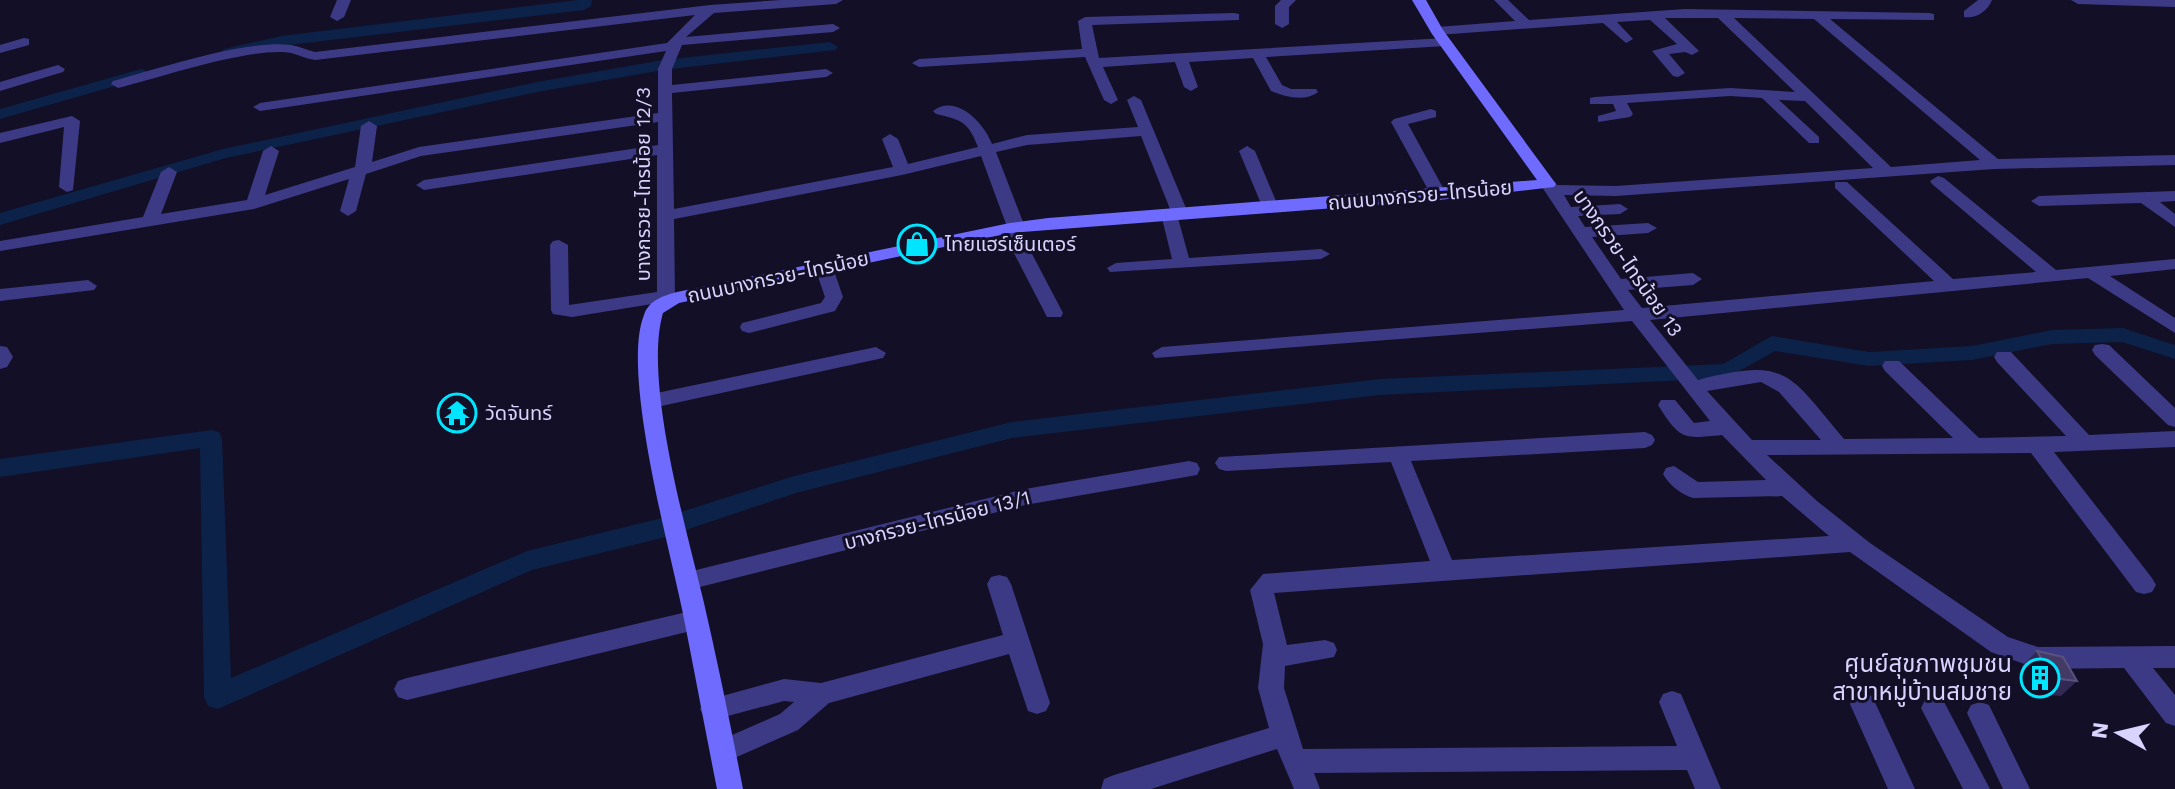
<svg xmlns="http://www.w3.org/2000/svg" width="2175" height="789" font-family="'Work Sans','Noto Sans Thai',sans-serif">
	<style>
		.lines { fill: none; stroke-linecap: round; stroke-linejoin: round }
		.canal { fill: #0c2248; fill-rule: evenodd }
		.minor { fill: #3d3a85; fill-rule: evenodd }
		.secondary { fill: #6f6bff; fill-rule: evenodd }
		.wall { fill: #312854 }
		.building { fill: #433a66; stroke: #5a527e; stroke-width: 2 }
		.labels { text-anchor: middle; stroke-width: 6; stroke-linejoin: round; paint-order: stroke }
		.street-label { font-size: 20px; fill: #d9d4ff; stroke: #130f26 }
		.poi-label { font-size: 20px; fill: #d9d4ff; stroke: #130f26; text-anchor: start }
		.near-poi-label { font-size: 24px; fill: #d9d4ff; stroke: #130f26; text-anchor: end }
	</style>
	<rect width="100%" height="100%" fill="#130f26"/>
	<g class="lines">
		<g class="canal">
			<polygon points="578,0 592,0 591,6 584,10 281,46 229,57 221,52 224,49 281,36"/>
			<polygon points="830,42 838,47 835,50 663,70 537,92 226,158 0,225 0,213 223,149 537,82 663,60"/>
			<polygon points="141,69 147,71 147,77 0,119 0,109"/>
			<polygon points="2123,328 2175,345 2175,359 2122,342 2052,344 1972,360 1869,366 1775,351 1727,378 1380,395 1012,438 796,493 662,538 532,570 218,709 208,706 204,697 200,448 0,477 0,459 211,430 219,432 222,438 231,678 527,551 662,518 794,476 1012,422 1380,379 1723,364 1772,336 1869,352 1972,346 2052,330"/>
		</g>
		<g class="minor">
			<polygon points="337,0 351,0 344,17 337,21 330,17"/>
			<path d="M781 0H843L836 4 714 13 686 37 833 24 840 28 833 32 682 45 672 69V85L826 69 833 73 826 77 672 93 674 209 893 167 882 139 890 134 898 139 908 164 978 147C968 121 961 120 936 114L933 111C956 93 984 123 992 144L1027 135 1138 127 1127 100 1134 96 1141 100 1188 213 1178 218 1189 258 1321 249 1330 254 1321 259 1110 272 1107 268 1116 263 1172 259 1161 214 1170 209 1141 136 1027 145 996 152 1025 227 1020 231 1063 313 1061 317H1047L1001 228 1006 224 981 156 902 175 674 219 675 301 672 305 666 307 658 303 572 317 553 314 551 310 550 245 553 241 559 240 568 245 569 305 657 292V155L424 190 416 185 424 180 658 145V122L421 156 366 174 356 211 348 216 340 211 349 179 254 209 0 251V241L143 217 161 172 169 167 177 172 161 214 247 200 263 151 271 146 279 151 265 195 355 167 361 126 369 121 377 126 372 162 419 147 658 113V69L666 51 260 111 253 107 260 103 667 43 695 15 315 60C307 59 299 55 291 53 252 46 159 78 118 88L111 84 113 81C157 69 247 39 291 45 299 46 307 50 315 52L710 5Z"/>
			<polygon points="1281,0 1296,0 1289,7 1289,24 1282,28 1275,24 1275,6"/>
			<path d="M1494 0H1508L1529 20 1685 9 1929 13 1934 14V20L1830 19 1998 159 2175 155V165L1994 169 1616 196 1564 195 1571 207 1620 204 1628 209 1620 214 1578 216 1585 227 1648 223 1657 228 1648 233 1592 237 1621 279 1693 273 1702 279 1693 285 1628 290 1642 308 1934 281 1835 188V182H1847L1953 279 2036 272 1932 184 1930 181 1938 176 1944 178 2056 270 2175 259V269L2110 276 2175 318V333L2088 278 1650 320 1698 380C1788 357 1788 373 1844 439L1953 438 1885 371 1882 366 1885 361H1899L1979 438 2066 436 1997 362 1994 357 1997 352H2011L2089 435 2175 431V447L2054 452 2152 578 2156 585 2152 592 2144 594 2136 592 2031 453 1767 455 1817 501 1870 543 2008 637 2038 647 2175 646V668H2153L2175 695V726L2166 723 2124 668 2038 669 1991 652 1850 552 1274 593 1287 645 1325 640 1334 643 1337 650 1334 657 1285 666 1284 688 1303 749 1677 746 1659 702 1663 694 1672 691 1681 694 1721 789H1695L1687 770 1314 773 1320 789H1294L1277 749 1151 789H1101L1104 779 1114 775 1269 728 1258 688 1263 644 1250 590 1263 574 1430 561 1391 462 1226 471 1219 469 1215 463 1219 457 1645 432 1652 435 1655 440 1652 445 1645 448 1411 461 1452 560 1829 536 1782 496 1693 498C1682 495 1669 485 1663 474L1666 468 1674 466 1698 482 1766 480 1722 435C1683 439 1680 440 1658 405L1661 400H1675L1694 423 1710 421 1632 321 1155 358 1152 353 1162 347 1624 310 1540 184 1542 181H1554L1557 185 1616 186 1873 168 1805 101 1779 100 1819 137V143H1809L1762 98 1730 96 1627 103 1633 114 1630 117 1598 122V116L1616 111 1613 104H1590V98L1595 97 1730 88 1795 92 1718 18H1665L1699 51 1692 55 1685 52 1669 54 1685 73 1678 77 1673 76 1652 51 1677 44 1650 20 1617 22 1633 39 1626 43 1603 23 1437 35 1430 31 1437 27 1515 21ZM1734 18 1814 19 1980 160 1891 167ZM1761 382 1779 392 1821 440H1752L1707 391Z"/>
			<path d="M1978 0H1992C1988 11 1976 19 1964 17V11Z"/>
			<polygon points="2071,0 2175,0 2175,7 2078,4"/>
			<path d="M1234 13 1239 14V20L1092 25 1099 58 1445 38 1452 42 1445 46 1266 57 1282 85 1291 89H1316L1318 92C1305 102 1286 97 1271 91L1253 58 1189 62 1198 87 1191 91 1184 87 1175 62 1103 67 1118 100 1111 104 1104 100 1085 57 919 67 912 63 919 59 1082 49 1078 21 1085 17Z"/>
			<polygon points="24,38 29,39 29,45 0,53 0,45"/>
			<polygon points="58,65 65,69 63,72 0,91 0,82"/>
			<polygon points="1431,109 1436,111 1436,117 1408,124 1447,195 1439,200 1431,195 1391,122 1394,119"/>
			<polygon points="72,116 80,121 73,190 67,192 59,187 64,127 0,143 0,133"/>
			<polygon points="1247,146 1255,151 1278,206 1276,210 1264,210 1262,206 1239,151"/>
			<polygon points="2175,191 2175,201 2160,202 2175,214 2175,227 2141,203 2039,206 2031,201 2039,196"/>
			<polygon points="824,263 833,268 843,297 835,311 749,333 742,331 740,327 742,323 821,303 825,297 815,268"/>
			<polygon points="88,280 97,286 94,290 0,301 0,289"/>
			<polygon points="2102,344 2109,345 2175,408 2175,427 2168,425 2095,355 2092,350 2095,345"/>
			<polygon points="0,346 7,347 13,357 7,367 0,369"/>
			<polygon points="876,347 886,353 883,358 652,408 642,401 652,394"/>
			<polygon points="1189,461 1197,463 1200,469 1197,475 1025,505 688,590 680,588 676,581 680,574 688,572 1025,489"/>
			<polygon points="999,575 1007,577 1011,584 1050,703 1046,711 1037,714 1028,711 1009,654 829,703 798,730 723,763 714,759 710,751 714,743 780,714 794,702 784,701 713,720 704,717 700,709 704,701 784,679 821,683 1003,635 987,584 991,577"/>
			<polygon points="695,610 703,613 707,620 703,627 695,630 407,700 398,697 394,689 398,681 407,678"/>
			<polygon points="1863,693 1872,696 1915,789 1888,789 1850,704 1854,696"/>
			<polygon points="1934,697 1943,700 1990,789 1963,789 1921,708 1925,700"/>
			<polygon points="1980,702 1989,705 2030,789 2003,789 1967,713 1971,705"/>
		</g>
		<path class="secondary" d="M1412 0H1426L1443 30 1556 184 1554 187 1439 200 1010 233 679 303 663 313C643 381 687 531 704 603 718 664 731 727 743 789H717C705 729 694 669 682 609 669 546 621 371 644 315 649 300 663 296 677 292L1010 223 1048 218 1537 180 1432 34Z"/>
	</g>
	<polygon class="wall" points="2037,651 2077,681 2061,696 2037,694 2022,666"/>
	<polygon class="building" points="2037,651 2063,657 2077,681 2052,678"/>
	<defs>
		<symbol id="shop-ring" viewBox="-11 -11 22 22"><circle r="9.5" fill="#130f26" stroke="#00e5ff" stroke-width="1.5"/><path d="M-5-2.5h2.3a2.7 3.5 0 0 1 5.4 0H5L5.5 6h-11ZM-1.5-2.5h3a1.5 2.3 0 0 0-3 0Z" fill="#00e5ff"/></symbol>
		<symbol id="temple-ring" viewBox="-11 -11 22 22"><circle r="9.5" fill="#130f26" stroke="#00e5ff" stroke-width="1.5"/><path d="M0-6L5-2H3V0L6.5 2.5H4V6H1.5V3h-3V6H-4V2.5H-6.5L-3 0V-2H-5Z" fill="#00e5ff"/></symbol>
		<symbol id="building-ring" viewBox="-11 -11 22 22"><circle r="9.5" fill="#130f26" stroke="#00e5ff" stroke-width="1.5"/><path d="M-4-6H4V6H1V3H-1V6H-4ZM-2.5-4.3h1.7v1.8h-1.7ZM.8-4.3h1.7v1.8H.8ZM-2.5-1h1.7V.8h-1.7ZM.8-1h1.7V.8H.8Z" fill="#00e5ff"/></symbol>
	</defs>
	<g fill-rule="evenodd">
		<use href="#shop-ring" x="895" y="222" width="44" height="44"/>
		<use href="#temple-ring" x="435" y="391" width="44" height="44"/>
		<use href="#building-ring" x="2018" y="656" width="44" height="44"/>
	</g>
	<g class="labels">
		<g class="street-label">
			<text transform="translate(643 184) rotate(-90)" y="7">บางกรวย-ไทรน้อย 12/3</text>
			<text transform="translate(1420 195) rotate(-5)" y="7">ถนนบางกรวย-ไทรน้อย</text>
			<text transform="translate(1628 263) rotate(55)" y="7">บางกรวย-ไทรน้อย 13</text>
			<text transform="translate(778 277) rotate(-12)" y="7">ถนนบางกรวย-ไทรน้อย</text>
			<text transform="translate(937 520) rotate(-14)" y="7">บางกรวย-ไทรน้อย 13/1</text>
		</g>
		<g class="poi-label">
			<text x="945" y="251">ไทยแฮร์เซ็นเตอร์</text>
			<text x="485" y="420">วัดจันทร์</text>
		</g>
		<g class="near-poi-label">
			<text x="2012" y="672">ศูนย์สุขภาพชุมชน<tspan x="2012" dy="28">สาขาหมู่บ้านสมชาย</tspan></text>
		</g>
	</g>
	<g transform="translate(2119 733) rotate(278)" stroke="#130f26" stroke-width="6" paint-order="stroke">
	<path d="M0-6L14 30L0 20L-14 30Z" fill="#d9d4ff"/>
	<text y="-12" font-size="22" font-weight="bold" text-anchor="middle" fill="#d9d4ff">N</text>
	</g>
</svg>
